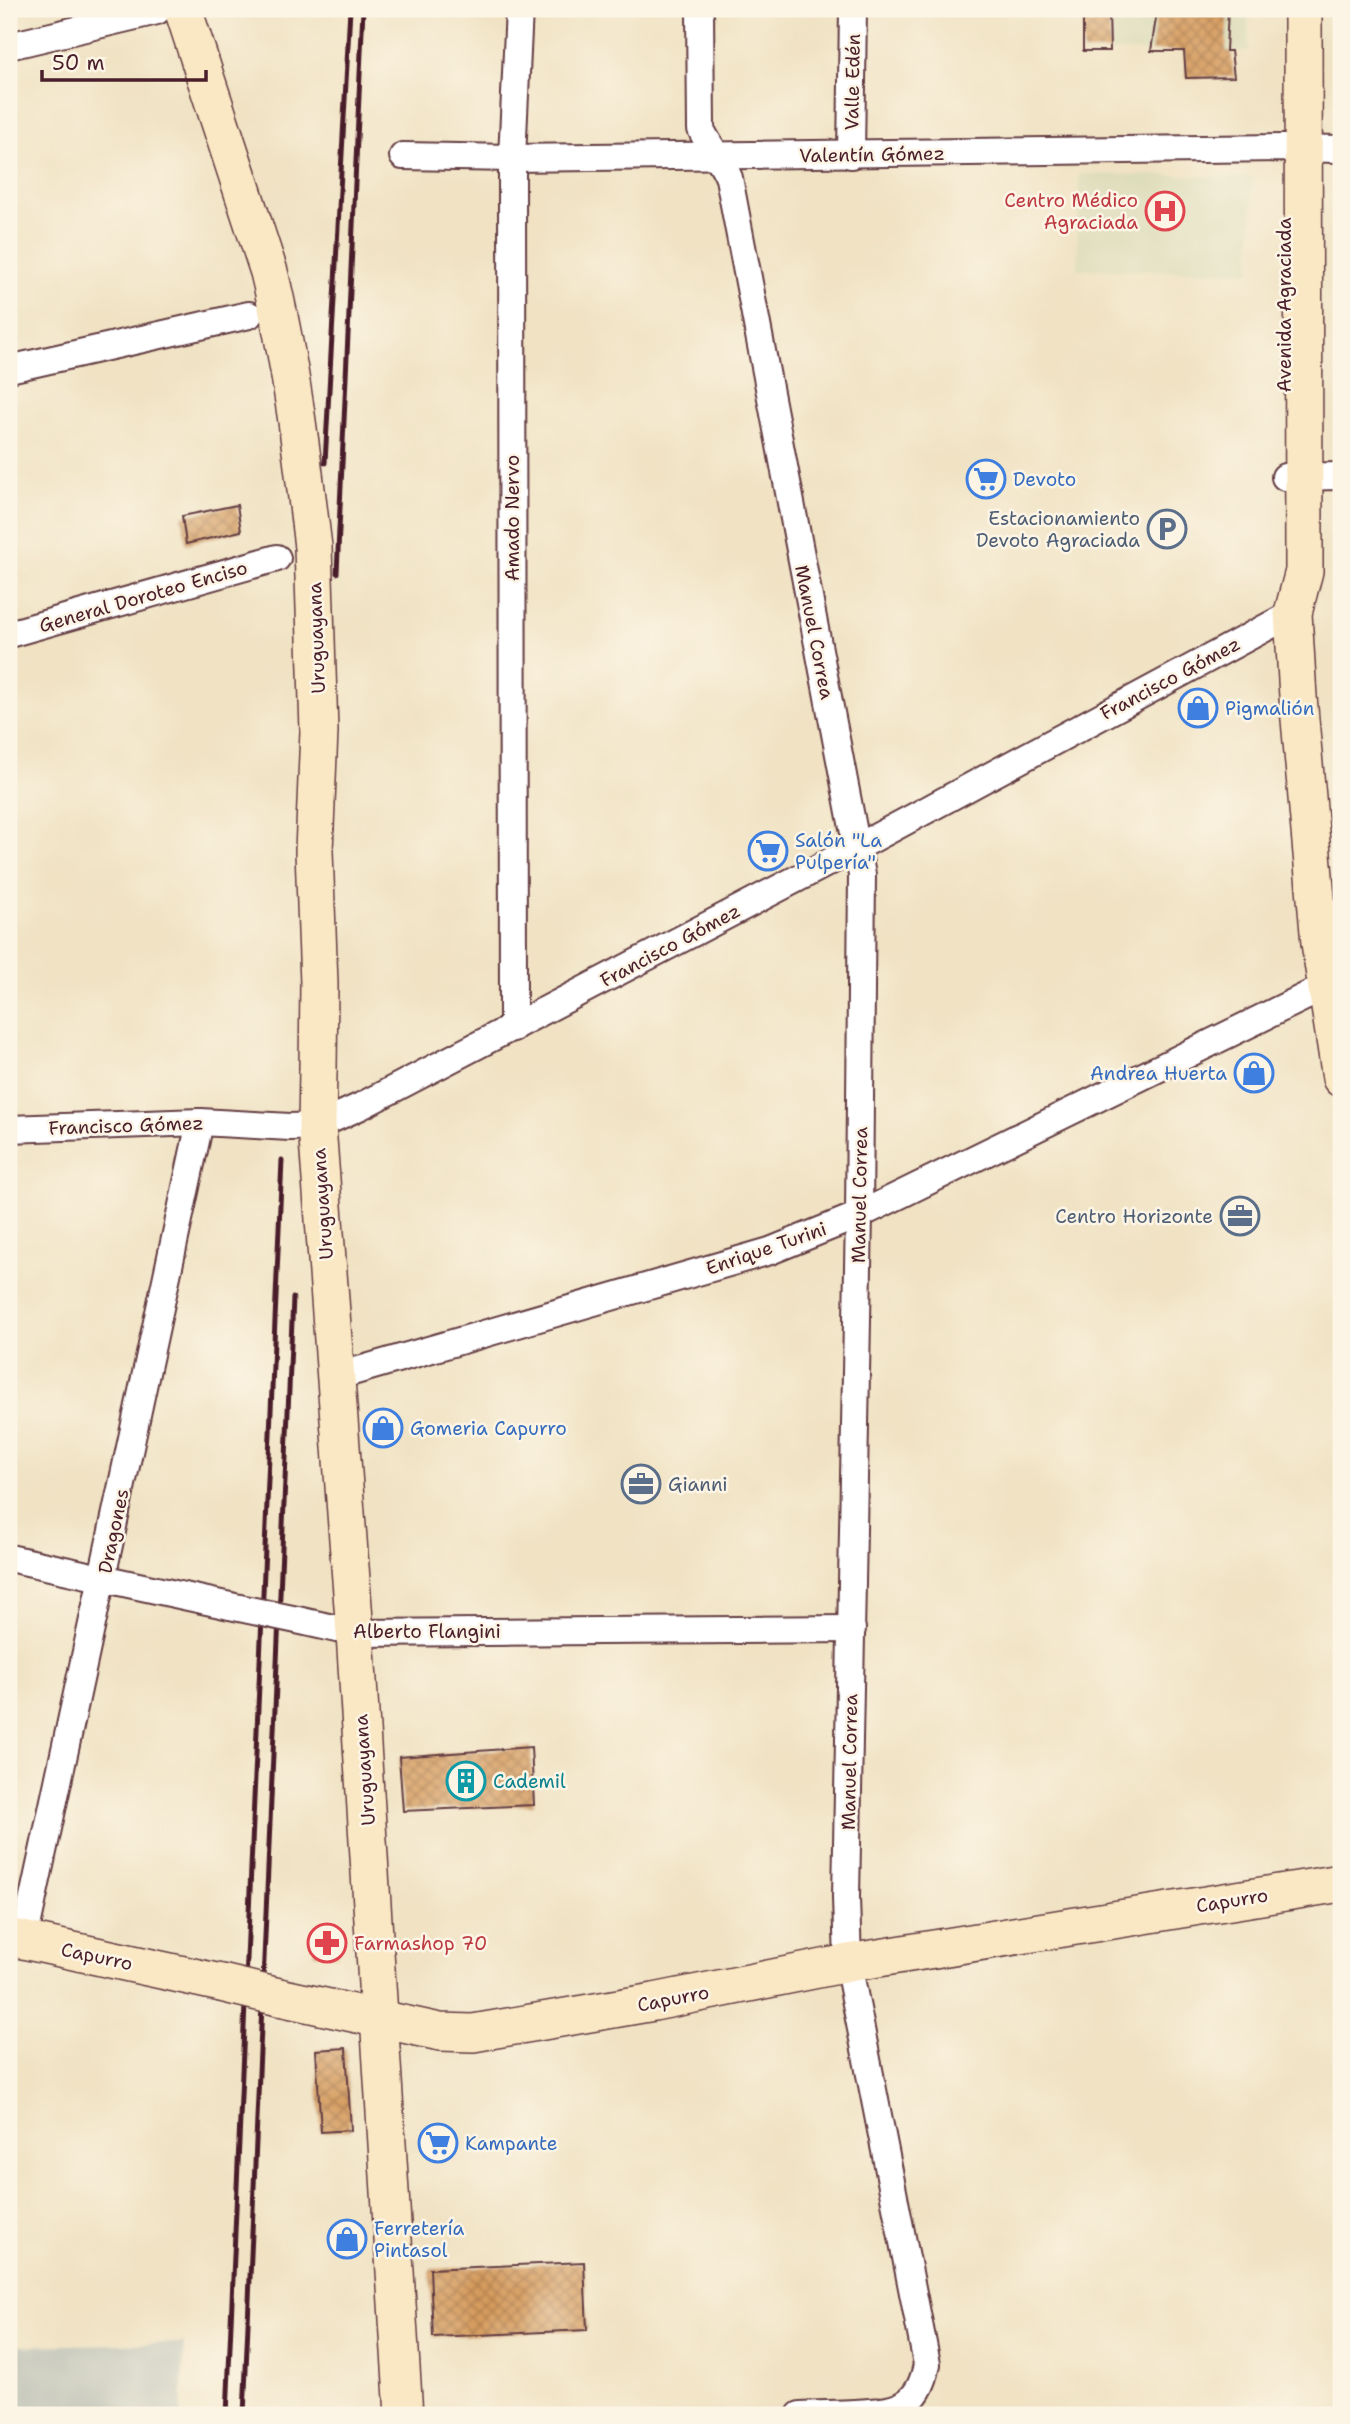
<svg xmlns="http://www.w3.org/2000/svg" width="1350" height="2424" font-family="'Shantell Sans',sans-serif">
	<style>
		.built { fill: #deddbb }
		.industrial { fill: #c3c6b9 }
		.building { fill: url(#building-cross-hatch) }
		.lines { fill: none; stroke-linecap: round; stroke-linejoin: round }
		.street-casing { stroke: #633c42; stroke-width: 30 }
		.secondary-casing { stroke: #633c42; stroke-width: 40 }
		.street { stroke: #fff; stroke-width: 26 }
		.secondary { stroke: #fae7c3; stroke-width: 37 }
		.rail { stroke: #4a1f2b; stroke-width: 5 }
		.street-bridge-casing { stroke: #633c42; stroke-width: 30; stroke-linecap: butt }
		.secondary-bridge-casing { stroke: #633c42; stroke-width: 40; stroke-linecap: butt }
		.street-bridge { stroke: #fff; stroke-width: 26 }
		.secondary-bridge { stroke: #fae7c3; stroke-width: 37 }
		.labels { text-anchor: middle; stroke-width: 5; stroke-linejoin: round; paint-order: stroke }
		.street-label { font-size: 19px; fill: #4a1f2b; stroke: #fcf5e5 }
		.health-label { font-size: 19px; fill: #be3a42; stroke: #fcf5e5; text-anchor: end }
		.shop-label { font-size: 19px; fill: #366cbe; stroke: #fcf5e5; text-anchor: start }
		.service-label { font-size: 19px; fill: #4e5e75; stroke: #fcf5e5; text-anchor: end }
		.culture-label { font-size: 19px; fill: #0d838f; stroke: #fcf5e5; text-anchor: start }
	</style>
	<defs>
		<pattern id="building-cross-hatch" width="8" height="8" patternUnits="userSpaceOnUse" patternTransform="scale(1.75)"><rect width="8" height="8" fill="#d59b5d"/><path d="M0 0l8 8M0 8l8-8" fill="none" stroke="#af7e4d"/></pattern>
	</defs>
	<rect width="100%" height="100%" fill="#fcf5e5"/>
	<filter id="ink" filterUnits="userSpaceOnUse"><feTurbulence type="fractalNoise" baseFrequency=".0143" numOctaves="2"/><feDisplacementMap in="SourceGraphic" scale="14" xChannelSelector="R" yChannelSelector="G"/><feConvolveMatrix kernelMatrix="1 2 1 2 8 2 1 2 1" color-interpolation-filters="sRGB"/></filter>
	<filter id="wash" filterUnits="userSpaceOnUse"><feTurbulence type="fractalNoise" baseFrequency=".00686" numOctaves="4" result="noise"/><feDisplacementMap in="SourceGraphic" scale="28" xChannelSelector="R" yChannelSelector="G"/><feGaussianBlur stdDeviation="1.57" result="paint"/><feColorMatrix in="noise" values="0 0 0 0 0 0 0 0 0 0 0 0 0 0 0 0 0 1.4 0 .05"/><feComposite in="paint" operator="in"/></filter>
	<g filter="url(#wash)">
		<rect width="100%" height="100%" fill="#f0e2c3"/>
		<g class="built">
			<polygon points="1083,9 1248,9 1249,51 1083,51"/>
			<polygon points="1079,174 1252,177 1251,272 1077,269"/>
		</g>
		<polygon class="industrial" points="184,2343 181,2415 9,2415 9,2346"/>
		<g id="blocks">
			<g class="building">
				<polygon points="1083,9 1109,9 1110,51 1083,51"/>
				<polygon points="1192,9 1228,9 1226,51 1231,51 1234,77 1186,78 1184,51 1151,51 1157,11 1192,11"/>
				<polygon points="237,505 241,531 186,544 182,516"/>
				<polygon points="531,1747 534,1805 403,1811 399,1757"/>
				<polygon points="316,1932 340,1934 338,1955 314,1953"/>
				<polygon points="346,2048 351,2130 321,2132 316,2050"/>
				<polygon points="584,2262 587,2330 433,2337 430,2269"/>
			</g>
		</g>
	</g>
	<g filter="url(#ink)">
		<use href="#blocks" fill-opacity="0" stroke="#633c42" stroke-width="2"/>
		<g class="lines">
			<defs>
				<g id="street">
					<path d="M700 9 701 129C709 147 722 160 729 178L862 875 859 1215 846 1897 848 1963 927 2364C919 2409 895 2411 855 2413 837 2414 818 2414 800 2415"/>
					<polyline points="9,46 157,11"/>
					<polyline points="851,155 853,9"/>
					<polyline points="403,156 512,158 1285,148 1341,149"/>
					<polyline points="9,369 249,315"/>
					<polyline points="1285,477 1341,476"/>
					<polyline points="9,634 277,558"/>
					<polyline points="513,1028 512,158 519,9"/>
					<polyline points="9,1129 200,1122 290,1127 317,1126 361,1106 856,848 1293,613"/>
					<polyline points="335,1377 770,1251 859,1215 1325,987"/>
					<polyline points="9,1558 230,1606"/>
					<polyline points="297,1620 355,1633 852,1629"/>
					<polyline points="24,1940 200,1122"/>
				</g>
				<g id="secondary">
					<path d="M183 9 269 272C291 362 302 455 313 547"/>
					<polyline points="1303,9 1304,571 1293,613 1298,697 1320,943 1341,1078"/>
					<polyline points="318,1070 317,1126 355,1633 404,2415"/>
					<polyline points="9,1937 221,1983"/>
					<polyline points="279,1997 440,2032 473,2033 654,2002 848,1963 1341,1883"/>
				</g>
			</defs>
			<use href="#street" class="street-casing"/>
			<use href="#secondary" class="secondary-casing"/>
			<use href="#street" class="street"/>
			<use href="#secondary" class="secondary"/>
			<g class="rail">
				<polyline points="325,463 350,9"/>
				<polyline points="337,573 363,9"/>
				<polyline points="227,2415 282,1160"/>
				<polyline points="244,2415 293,1298"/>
			</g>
			<defs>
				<polyline id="street-bridge" points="230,1606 297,1620"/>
				<g id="secondary-bridge">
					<polyline points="313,547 319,731 314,851 319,984 318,1070"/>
					<polyline points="221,1983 279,1997"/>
				</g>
			</defs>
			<use href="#street-bridge" class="street-bridge-casing"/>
			<use href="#secondary-bridge" class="secondary-bridge-casing"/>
			<use href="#street-bridge" class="street-bridge"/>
			<use href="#secondary-bridge" class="secondary-bridge"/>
		</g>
	</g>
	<defs>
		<symbol id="hospital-ring" viewBox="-11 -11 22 22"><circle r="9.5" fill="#fcf5e5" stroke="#e0444e" stroke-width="1.5"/><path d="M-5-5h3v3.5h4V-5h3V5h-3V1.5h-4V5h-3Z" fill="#e0444e"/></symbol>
		<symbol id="supermarket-ring" viewBox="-11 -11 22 22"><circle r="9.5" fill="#fcf5e5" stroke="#3f7fe0" stroke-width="1.5"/><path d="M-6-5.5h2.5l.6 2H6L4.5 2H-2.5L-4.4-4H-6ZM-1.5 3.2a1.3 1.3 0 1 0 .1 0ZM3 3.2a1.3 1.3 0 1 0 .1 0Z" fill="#3f7fe0"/></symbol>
		<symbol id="parking-ring" viewBox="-11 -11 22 22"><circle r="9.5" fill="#fcf5e5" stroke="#5c6f8a" stroke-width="1.5"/><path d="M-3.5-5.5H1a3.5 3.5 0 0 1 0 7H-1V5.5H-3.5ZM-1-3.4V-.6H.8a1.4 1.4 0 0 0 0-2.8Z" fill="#5c6f8a"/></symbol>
		<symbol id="shop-ring" viewBox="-11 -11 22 22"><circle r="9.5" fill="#fcf5e5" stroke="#3f7fe0" stroke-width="1.5"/><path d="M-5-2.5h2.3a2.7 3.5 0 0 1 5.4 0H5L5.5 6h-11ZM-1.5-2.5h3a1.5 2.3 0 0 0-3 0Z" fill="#3f7fe0"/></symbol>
		<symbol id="office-ring" viewBox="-11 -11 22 22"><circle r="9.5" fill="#fcf5e5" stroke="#5c6f8a" stroke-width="1.5"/><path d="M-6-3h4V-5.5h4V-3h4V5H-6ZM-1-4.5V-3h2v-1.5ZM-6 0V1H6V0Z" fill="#5c6f8a"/></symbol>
		<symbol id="building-ring" viewBox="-11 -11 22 22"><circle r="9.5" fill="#fcf5e5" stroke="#0f9aa8" stroke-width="1.5"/><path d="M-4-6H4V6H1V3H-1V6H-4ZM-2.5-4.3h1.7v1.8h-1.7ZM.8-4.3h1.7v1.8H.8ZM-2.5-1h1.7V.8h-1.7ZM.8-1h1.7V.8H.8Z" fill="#0f9aa8"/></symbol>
		<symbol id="pharmacy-ring" viewBox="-11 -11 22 22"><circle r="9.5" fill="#fcf5e5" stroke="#e0444e" stroke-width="1.5"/><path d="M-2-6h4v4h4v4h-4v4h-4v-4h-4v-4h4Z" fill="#e0444e"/></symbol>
	</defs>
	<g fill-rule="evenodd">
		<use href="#hospital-ring" x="1143" y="189" width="44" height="44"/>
		<use href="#supermarket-ring" x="964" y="457" width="44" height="44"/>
		<use href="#parking-ring" x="1145" y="507" width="44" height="44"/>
		<use href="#shop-ring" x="1176" y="686" width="44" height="44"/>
		<use href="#supermarket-ring" x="746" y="829" width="44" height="44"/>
		<use href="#shop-ring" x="1232" y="1051" width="44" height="44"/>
		<use href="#office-ring" x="1218" y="1194" width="44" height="44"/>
		<use href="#shop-ring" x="361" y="1406" width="44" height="44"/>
		<use href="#office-ring" x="619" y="1462" width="44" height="44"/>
		<use href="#building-ring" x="444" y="1759" width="44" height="44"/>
		<use href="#pharmacy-ring" x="305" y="1921" width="44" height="44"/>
		<use href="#supermarket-ring" x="416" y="2121" width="44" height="44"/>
		<use href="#shop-ring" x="325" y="2217" width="44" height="44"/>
	</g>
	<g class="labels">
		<g class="street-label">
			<text transform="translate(852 82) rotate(-89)" y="7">Valle Edén</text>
			<text transform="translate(872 154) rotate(-1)" y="7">Valentín Gómez</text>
			<text transform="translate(1284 305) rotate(-90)" y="7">Avenida Agraciada</text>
			<text transform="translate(512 518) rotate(-90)" y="7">Amado Nervo</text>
			<text transform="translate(143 596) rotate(-16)" y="7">General Doroteo Enciso</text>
			<text transform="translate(815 632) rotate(79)" y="7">Manuel Correa</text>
			<text transform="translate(316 638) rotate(-92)" y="7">Uruguayana</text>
			<text transform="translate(1170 678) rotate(-28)" y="7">Francisco Gómez</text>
			<text transform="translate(670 945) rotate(-28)" y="7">Francisco Gómez</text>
			<text transform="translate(126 1125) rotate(-2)" y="7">Francisco Gómez</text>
			<text transform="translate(859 1195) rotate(-89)" y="7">Manuel Correa</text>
			<text transform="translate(322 1204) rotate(-94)" y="7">Uruguayana</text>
			<text transform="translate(766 1248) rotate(-19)" y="7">Enrique Turini</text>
			<text transform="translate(113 1531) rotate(-78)" y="7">Dragones</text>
			<text x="427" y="1638">Alberto Flangini</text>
			<text transform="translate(849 1762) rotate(-89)" y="7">Manuel Correa</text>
			<text transform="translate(364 1770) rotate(-94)" y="7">Uruguayana</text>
			<text transform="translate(1232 1900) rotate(-9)" y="7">Capurro</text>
			<text transform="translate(97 1956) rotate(12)" y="7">Capurro</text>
			<text transform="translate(673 1998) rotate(-11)" y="7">Capurro</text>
		</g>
		<g class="health-label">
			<text x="1138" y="207">Centro Médico<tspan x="1138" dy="22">Agraciada</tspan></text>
			<text x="354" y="1950" text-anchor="start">Farmashop 70</text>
		</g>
		<g class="shop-label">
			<text x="1013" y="486">Devoto</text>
			<text x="1225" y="715">Pigmalión</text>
			<text x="795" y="847">Salón "La<tspan x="795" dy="22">Pulpería"</tspan></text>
			<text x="1227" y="1080" text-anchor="end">Andrea Huerta</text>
			<text x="410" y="1435">Gomeria Capurro</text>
			<text x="465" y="2150">Kampante</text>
			<text x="374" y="2235">Ferretería<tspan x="374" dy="22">Pintasol</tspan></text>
		</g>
		<g class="service-label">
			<text x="1140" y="525">Estacionamiento<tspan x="1140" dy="22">Devoto Agraciada</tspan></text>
			<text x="1213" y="1223">Centro Horizonte</text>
			<text x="668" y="1491" text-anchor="start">Gianni</text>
		</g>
		<g class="culture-label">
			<text x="493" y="1788">Cademil</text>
		</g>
	</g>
	<rect width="1350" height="2424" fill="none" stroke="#fcf5e5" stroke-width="35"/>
	<path d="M42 70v10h164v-10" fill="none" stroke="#4a1f2b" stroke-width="3.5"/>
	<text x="52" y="70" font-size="21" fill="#4a1f2b" stroke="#fcf5e5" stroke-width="5" paint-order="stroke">50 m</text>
</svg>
